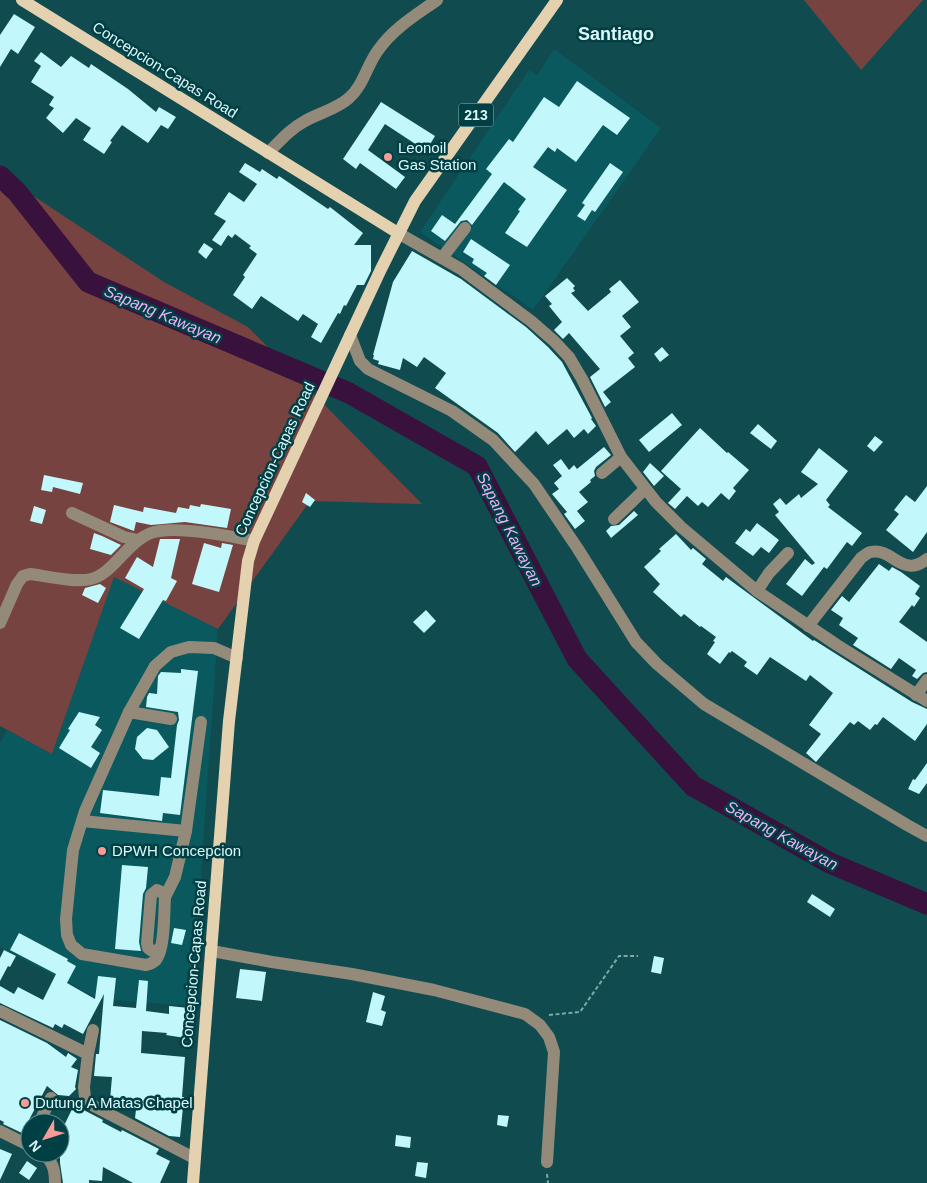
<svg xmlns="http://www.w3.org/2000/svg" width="927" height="1183" font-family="Arial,sans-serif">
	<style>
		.built { fill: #09595e }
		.green { fill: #774341 }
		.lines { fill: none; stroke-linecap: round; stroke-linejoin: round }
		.river { stroke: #38123d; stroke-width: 21 }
		.building { fill: #c2f7fb }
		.path { stroke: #7ea9ac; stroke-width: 2; stroke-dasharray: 4 2.5; stroke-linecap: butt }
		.minor { stroke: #938a7a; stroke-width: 12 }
		.major { stroke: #e4d1b0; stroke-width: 12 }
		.poi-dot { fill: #f59b98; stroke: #004044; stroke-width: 2 }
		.labels { text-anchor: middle; stroke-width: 5; stroke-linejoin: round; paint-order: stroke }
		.shield { fill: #004044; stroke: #9ac1c3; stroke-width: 1 }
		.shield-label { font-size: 14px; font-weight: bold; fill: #dcf8fa }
		.street-label { font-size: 15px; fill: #dcf8fa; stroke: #004044 }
		.poi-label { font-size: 15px; fill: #dcf8fa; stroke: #004044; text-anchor: start }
		.water-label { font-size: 16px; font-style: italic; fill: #efb0f8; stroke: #004044 }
		.quarter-label { font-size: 18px; font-weight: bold; fill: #dcf8fa; stroke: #004044 }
	</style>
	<rect width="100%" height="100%" fill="#104b4f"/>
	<g class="built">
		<polygon points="554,49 661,128 533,310 420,232 529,70 537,75"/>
		<polygon points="114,576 218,629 192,1006 99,999 0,947 0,743 7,730 52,754"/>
	</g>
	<g class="green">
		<polygon points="804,0 923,0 861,70"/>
		<polygon points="0,174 164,282 248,327 422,504 310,501 218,629 114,577 52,754 0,726"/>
	</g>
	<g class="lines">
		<polyline class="river" points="0,176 17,192 88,282 349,393 477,466 577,659 693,786 830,863 927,904"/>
	</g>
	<g class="building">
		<polygon points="14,14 35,27 18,54 11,49 0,67 0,35"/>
		<polygon points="41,52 61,67 71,56 89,68 91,64 128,89 156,112 159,107 176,117 168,129 161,125 148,143 122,125 110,141 112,142 104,154 83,140 91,128 76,118 63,133 46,118 54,108 49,105 54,97 31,82 41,66 34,61"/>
		<polygon points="577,81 630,118 617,135 603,125 576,162 557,148 555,152 548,147 533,167 567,190 527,247 505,233 520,211 518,210 526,199 504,182 472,225 467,220 461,221 445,241 431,231 442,215 455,224 492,174 486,169 509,139 513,142 544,97 559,107"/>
		<polygon points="381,102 435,136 426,151 385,124 368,150 405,177 396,189 360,163 356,169 343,159"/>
		<polygon points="245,163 260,172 262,169 277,179 279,176 328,209 330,207 363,233 354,245 371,245 371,271 364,285 357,285 346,306 344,305 340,314 338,313 321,343 311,337 318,324 303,314 298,321 261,296 252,309 233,295 245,277 243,275 257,254 249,248 251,246 235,234 232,238 228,235 221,246 212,240 226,221 214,214 229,192 244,202 257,184 239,172"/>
		<polygon points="610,163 623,172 595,212 592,210 585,221 577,216 585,205 582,203"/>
		<polygon points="471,239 510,265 496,285 484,276 487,273 472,263 474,259 463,252"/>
		<polygon points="204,243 213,249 206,259 198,252"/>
		<polygon points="412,251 461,279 526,327 548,347 562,362 592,418 591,419 596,426 588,434 584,429 574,438 567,429 548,445 536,431 515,452 498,433 435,388 446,373 424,357 417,367 403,358 400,370 378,364 379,361 373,359 374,355 373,355 393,282"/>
		<polygon points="567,278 575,286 573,288 575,291 571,293 588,311 611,292 609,289 620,280 639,302 622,316 631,327 620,336 634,353 628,358 635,367 603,392 611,402 605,407 590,377 600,369 569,333 563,339 554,330 562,322 549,306 552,304 545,296"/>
		<polygon points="662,347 669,355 660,362 654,354"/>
		<polygon points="672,413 682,425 649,452 639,440"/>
		<polygon points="758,424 777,441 771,449 750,433"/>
		<polygon points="700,428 727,453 728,452 749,470 733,488 736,491 729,500 721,493 708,507 702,502 698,506 687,496 675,509 668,503 681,489 661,471"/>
		<polygon points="875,436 883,442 874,452 867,446"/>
		<polygon points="604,447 611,455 596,467 594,471 595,476 590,480 591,482 579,492 588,502 577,511 585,521 575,529 564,514 567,512 552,494 559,489 554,483 562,476 553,465 561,459 569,470 574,465 577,469"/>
		<polygon points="819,448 848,471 826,500 830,505 828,507 862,533 852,546 847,542 827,569 824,567 802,596 786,584 805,559 812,565 815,563 775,515 779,512 773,504 780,498 786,505 799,494 801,498 818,484 801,472"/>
		<polygon points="650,463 664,476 654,486 643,472"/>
		<polygon points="44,475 83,483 80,494 53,487 52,492 41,490"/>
		<polygon points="927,486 927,532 913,552 886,530 899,514 894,510 906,495 915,502"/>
		<polygon points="306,493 315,500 310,507 302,502"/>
		<polygon points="201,504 231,509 227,528 185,522 151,525 136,522 134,531 110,522 114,505 143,512 144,507 176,513 178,507 189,509 190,505 200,507"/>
		<polygon points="34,506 46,510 42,524 30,521"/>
		<polygon points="634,511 638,515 611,538 606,531 611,526 619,525"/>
		<polygon points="757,523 779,540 769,553 761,547 753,556 735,543 746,529 750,532"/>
		<polygon points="94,533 102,536 121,545 111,555 90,549"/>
		<polygon points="676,534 691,550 693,548 706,559 702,564 723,581 726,577 813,641 814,640 912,702 927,709 927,724 915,741 883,717 877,725 875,724 870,730 858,721 854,725 850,722 816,762 806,753 821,734 809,725 833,693 810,675 806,681 770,657 757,675 744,666 747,662 732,651 730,653 729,652 720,664 707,654 715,642 713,641 716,637 701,626 700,627 684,614 681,617 653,592 660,584 644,567 661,551 659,549"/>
		<polygon points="160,539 180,539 171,578 177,581 166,601 163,600 139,639 120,628 144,589 125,578 137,557 153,567"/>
		<polygon points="204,543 221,548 222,543 233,545 219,592 192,584"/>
		<polygon points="879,564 889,571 892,567 901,572 920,586 915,594 920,598 914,607 912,605 899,622 927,642 927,672 923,673 917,679 912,676 916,670 899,658 891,669 853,645 858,638 839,625 843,618 831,610 842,596 849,602"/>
		<polygon points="100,584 106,588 98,603 82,595 85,588"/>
		<polygon points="426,610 436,621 424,633 413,622"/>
		<polygon points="181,669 198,671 180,815 163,813 162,821 100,813 103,790 159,796 161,777 171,778 177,725 179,720 178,712 146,707 147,697 149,693 157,694 158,676 161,672 181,673"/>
		<polygon points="79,712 100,717 95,725 102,730 91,747 100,753 91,768 59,748 70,730 68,729"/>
		<polygon points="147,728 157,730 169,747 153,760 143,759 135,749 137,737"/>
		<polygon points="927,763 927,783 919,794 908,789 913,779 915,780"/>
		<polygon points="122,865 148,867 146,888 143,894 139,942 141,951 115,949"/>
		<polygon points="812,894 835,909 830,917 807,902"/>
		<polygon points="174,928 186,930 182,945 171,943"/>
		<polygon points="19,933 68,959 67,961 76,966 67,983 95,999 98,976 116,978 113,1006 136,1008 139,980 148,981 146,1011 169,1014 169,1006 189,1008 185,1038 166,1035 167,1033 142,1031 141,1053 185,1057 182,1097 184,1097 180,1137 169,1136 135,1118 137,1102 110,1100 112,1077 94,1076 96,1054 99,1054 104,994 83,1034 64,1024 62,1028 55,1024 53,1028 0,1003 0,986 14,994 18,987 43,1000 56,974 10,950"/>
		<polygon points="4,950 16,956 10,967 8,966 0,981 0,958"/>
		<polygon points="654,956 664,958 661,974 651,972"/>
		<polygon points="240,969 266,972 262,1001 236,998"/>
		<polygon points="373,992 385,996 381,1010 386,1012 382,1026 366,1022"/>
		<polygon points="0,1020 47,1043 66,1057 68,1053 77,1059 71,1067 78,1070 75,1087 76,1089 69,1096 58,1095 47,1086 22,1133 3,1124 4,1122 0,1120"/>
		<polygon points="74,1105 103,1120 102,1122 121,1132 122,1130 159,1149 156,1154 170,1161 160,1183 133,1183 103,1167 102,1181 89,1180 89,1183 63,1183 60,1163 60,1134"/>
		<polygon points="498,1115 509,1116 507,1127 497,1125"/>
		<polygon points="396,1135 411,1137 410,1148 395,1146"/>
		<polygon points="0,1149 12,1154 0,1180"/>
		<polygon points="27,1161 37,1168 29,1180 19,1173"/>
		<polygon points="417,1162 428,1163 426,1178 415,1176"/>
	</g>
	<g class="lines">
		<g class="path">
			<polyline points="549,1015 580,1012 619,956 638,956"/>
			<polyline points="547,1174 548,1183"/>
		</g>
		<g class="minor">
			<path d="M268 153C280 141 290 129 305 121 319 113 337 109 349 98 364 85 367 64 379 49 394 28 416 15 437 0"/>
			<polyline points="398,233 461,269 531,321 554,341 569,357 582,379 621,457 656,502 681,527 757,591 837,645 927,701"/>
			<polyline points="442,258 465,228"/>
			<polyline points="350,335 360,361 368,369 452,411 493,440 534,484 578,549 636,642 657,664 704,704 907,825 927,836"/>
			<polyline points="602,473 621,457"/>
			<polyline points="72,513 124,537 138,540"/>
			<polyline points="614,519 645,489"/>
			<polyline points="757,591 769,573 788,553"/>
			<path d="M0 623 17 584 23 576 30 574C46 576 76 583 91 579 113 574 127 542 151 533 173 525 230 536 254 541"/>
			<path d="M808 626 861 558C864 556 868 552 871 552 892 547 902 579 927 559"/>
			<polyline points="916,695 927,680"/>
			<polyline points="129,712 171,719"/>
			<polyline points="82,821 186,831 175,877 165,897"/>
			<polyline points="186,831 201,722"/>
			<path d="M161 946 159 950 152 951 148 948 147 943 151 895 157 890 162 892 165 897C164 912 165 949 156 960 153 963 150 964 146 965L82 954 71 945 67 935 66 919 73 850 85 811 129 712 155 666 171 652 189 647 214 648 237 658"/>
			<polyline points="212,951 272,962 352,974 434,990 525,1014 540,1025 549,1037 554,1052 547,1162"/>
			<polyline points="0,1011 88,1054 84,1087 85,1098 90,1104 194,1158"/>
			<polyline points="88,1054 93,1030"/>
			<polyline points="39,1123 51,1098"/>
			<polyline points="0,1131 30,1146"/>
			<path d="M42 1153C53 1161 55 1170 55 1183"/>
		</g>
		<g class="major">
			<polyline points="22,0 398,233"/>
			<polyline points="193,1183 229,721 248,561 254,541 381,269 415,201 557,0"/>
		</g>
	</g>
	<g class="poi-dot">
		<circle cx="388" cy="157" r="5"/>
		<circle cx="102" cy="851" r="5"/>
		<circle cx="25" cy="1103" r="5"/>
	</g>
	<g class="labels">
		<rect class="shield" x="458.5" y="103.5" width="35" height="23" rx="4"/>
		<g class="shield-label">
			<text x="476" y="120">213</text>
		</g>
		<g class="street-label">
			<text transform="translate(165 70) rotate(32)" y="5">Concepcion-Capas Road</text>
			<text transform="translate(275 459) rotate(-65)" y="5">Concepcion-Capas Road</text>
			<text transform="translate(194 964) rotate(-85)" y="5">Concepcion-Capas Road</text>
		</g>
		<g class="poi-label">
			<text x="398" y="153">Leonoil<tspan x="398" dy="17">Gas Station</tspan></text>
			<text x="112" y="856">DPWH Concepcion</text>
			<text x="35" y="1108">Dutung A Matas Chapel</text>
		</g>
		<g class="water-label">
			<text transform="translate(163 314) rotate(23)" y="6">Sapang Kawayan</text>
			<text transform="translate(510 529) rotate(63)" y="6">Sapang Kawayan</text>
			<text transform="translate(782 835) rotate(29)" y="6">Sapang Kawayan</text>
		</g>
		<g class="quarter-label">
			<text x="616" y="40">Santiago</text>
		</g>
	</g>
	<g transform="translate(45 1138) rotate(231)"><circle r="24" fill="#004044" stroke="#588a8d"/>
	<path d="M0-4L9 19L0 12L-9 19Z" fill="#f59b98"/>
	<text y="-8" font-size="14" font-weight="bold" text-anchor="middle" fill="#dcf8fa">N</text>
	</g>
</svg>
